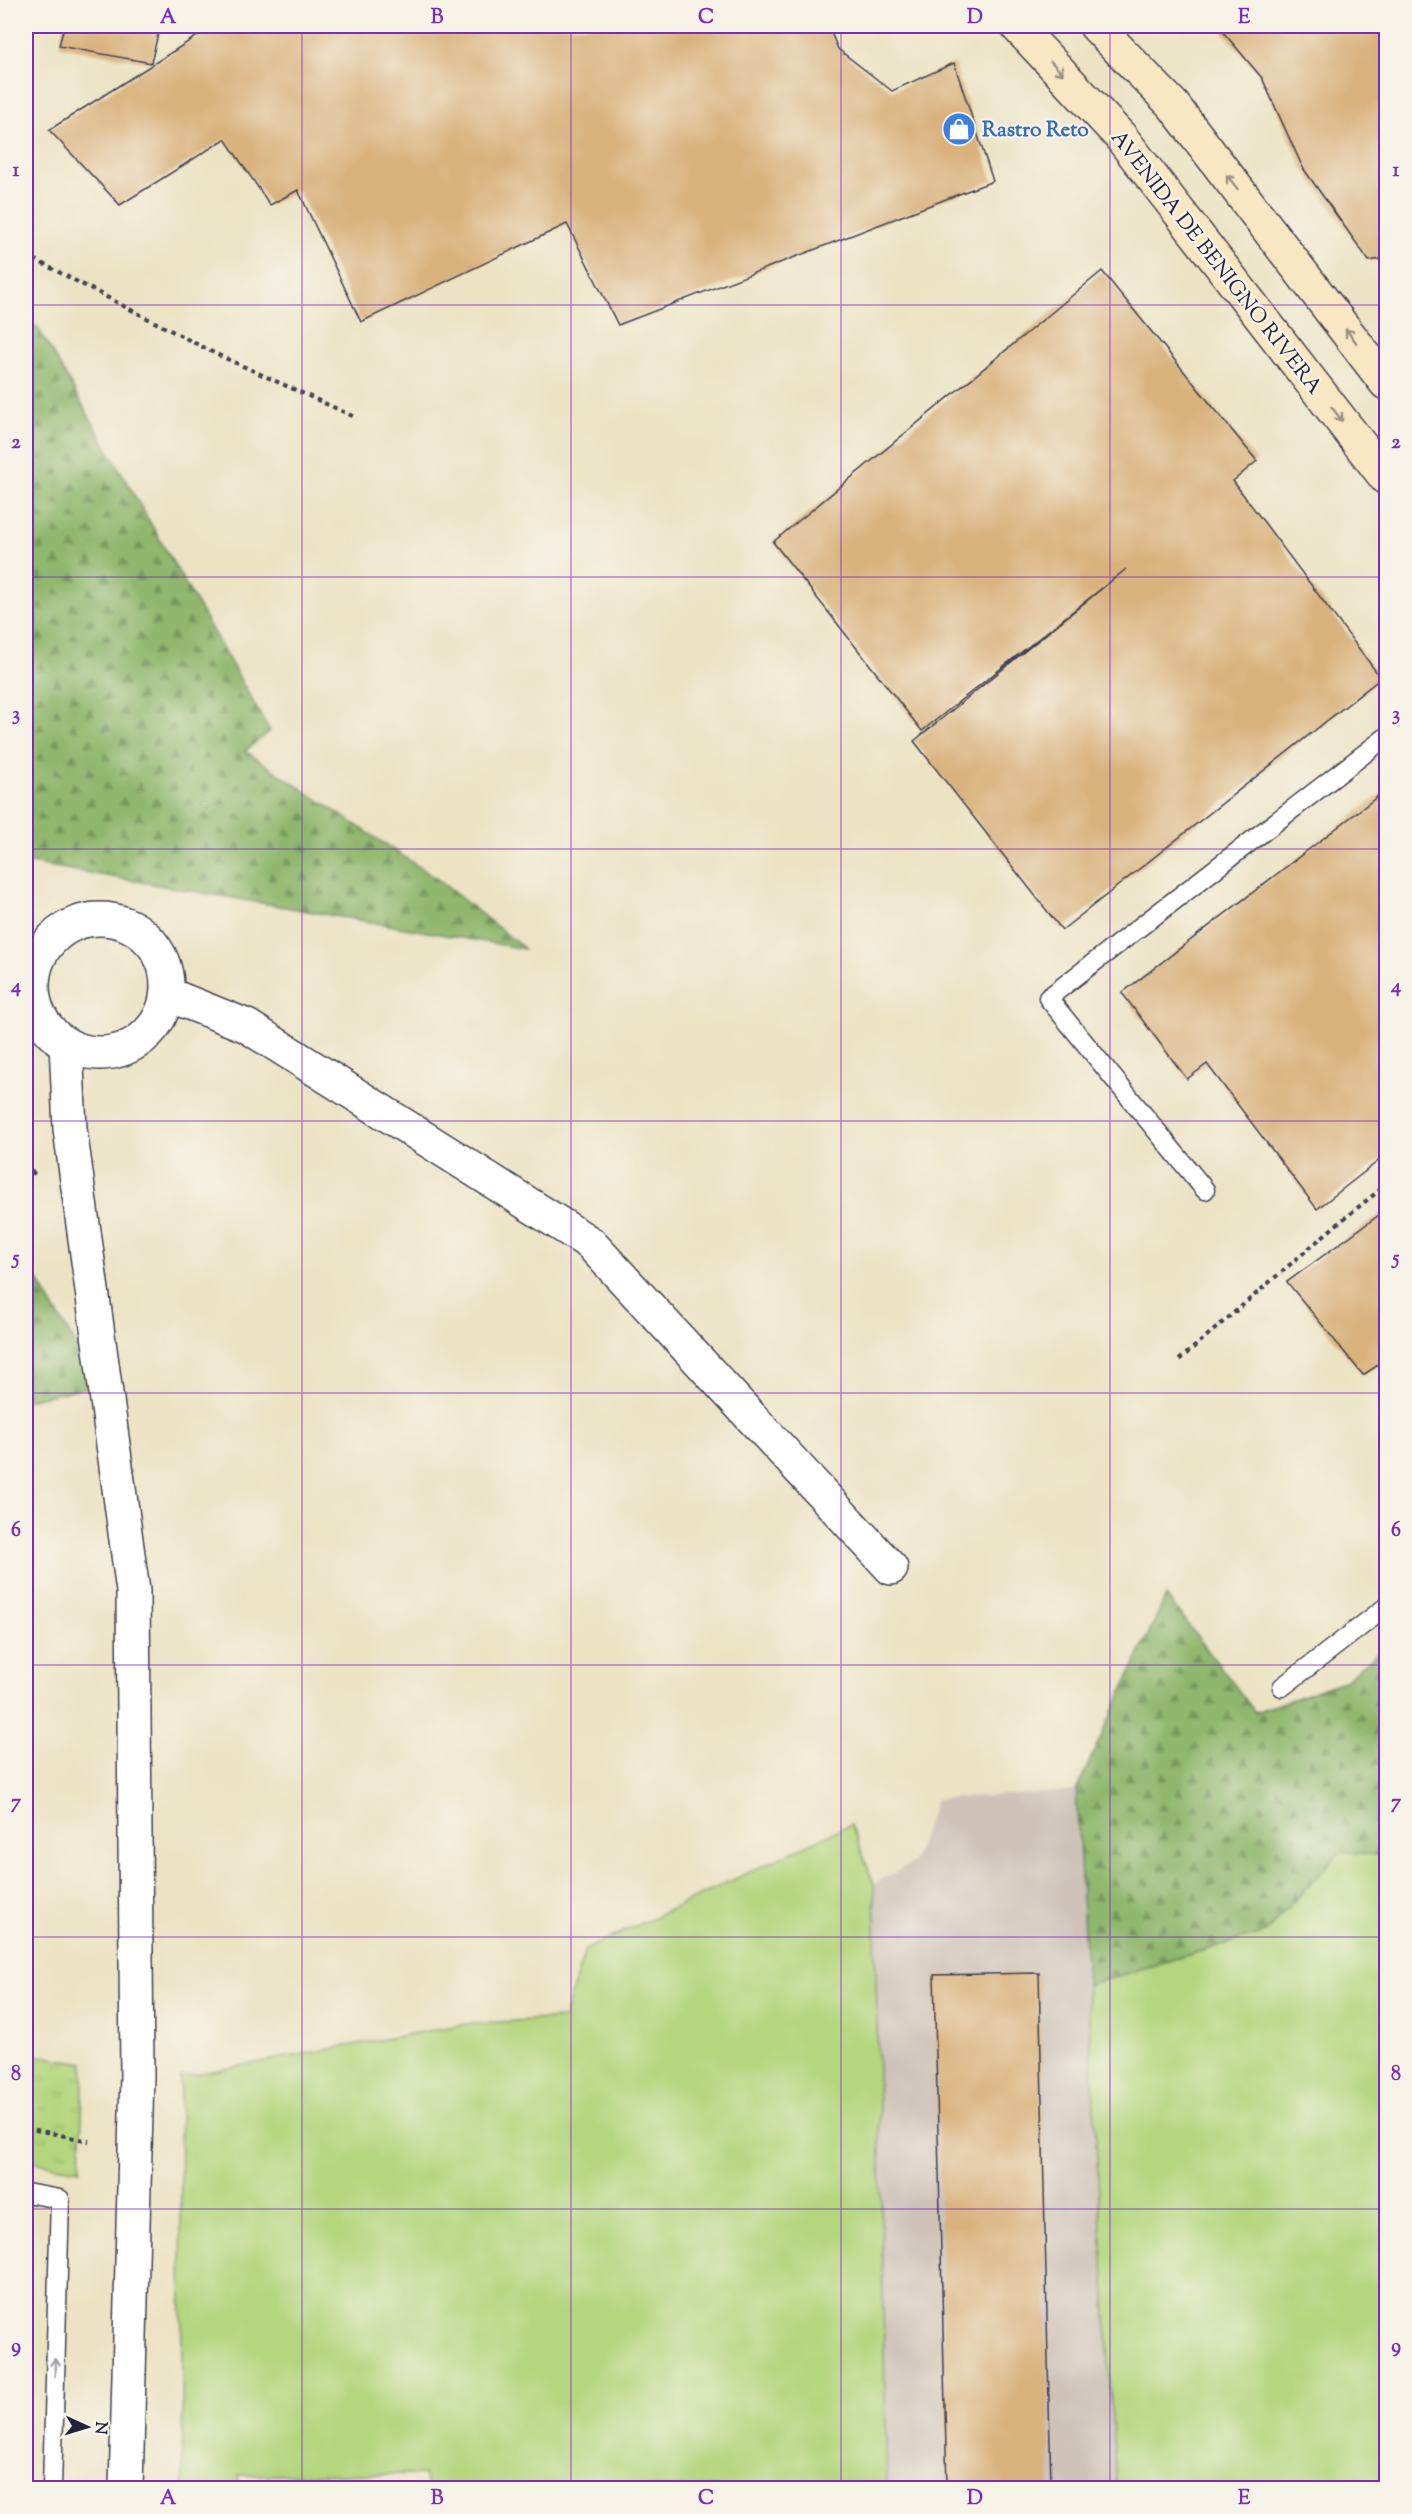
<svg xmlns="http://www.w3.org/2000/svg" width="1412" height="2514" font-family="'Sorts Mill Goudy',serif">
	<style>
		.industrial { fill: #cec2b9 }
		.green { fill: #b4d67e; stroke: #6b7c5c; stroke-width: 1.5 }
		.forest { fill: url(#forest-firs); stroke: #586c54; stroke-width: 1.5 }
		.park { fill: url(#park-tufts); stroke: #6b7c5c; stroke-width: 1.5 }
		.building { fill: #d9b27e }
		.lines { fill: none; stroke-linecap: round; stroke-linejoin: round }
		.service-casing { stroke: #403f50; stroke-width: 21 }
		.minor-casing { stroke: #403f50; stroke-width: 36 }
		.secondary-casing { stroke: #403f50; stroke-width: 36 }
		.path { stroke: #403f50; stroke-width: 4; stroke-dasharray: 4.5 4.5; stroke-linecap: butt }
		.service { stroke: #fff; stroke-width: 18 }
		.minor { stroke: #fff; stroke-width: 33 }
		.secondary { stroke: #f9e7c3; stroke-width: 33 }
		.oneway { stroke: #988e86 }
		.oneway2 { stroke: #9c9ca7 }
		.grid { fill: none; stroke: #7b2cbf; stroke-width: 1.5; stroke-opacity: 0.55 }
		.labels { text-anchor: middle; stroke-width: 4.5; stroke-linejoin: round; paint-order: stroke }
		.shop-label { font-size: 21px; font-weight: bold; fill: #366cbe; stroke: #f7f3e8; text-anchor: start }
		.street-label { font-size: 21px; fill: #22223b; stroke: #f7f3e8 }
		.neatline { fill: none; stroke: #7b2cbf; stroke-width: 2 }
		.grid-label { font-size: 20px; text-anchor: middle; font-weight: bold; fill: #7b2cbf }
	</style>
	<defs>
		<pattern id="forest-firs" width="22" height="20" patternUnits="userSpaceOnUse" patternTransform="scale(1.5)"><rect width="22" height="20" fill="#8fb76d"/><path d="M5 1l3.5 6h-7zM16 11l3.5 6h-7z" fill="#74945b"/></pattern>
		<pattern id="park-tufts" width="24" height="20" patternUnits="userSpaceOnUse" patternTransform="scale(1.5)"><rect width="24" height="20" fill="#b4d67e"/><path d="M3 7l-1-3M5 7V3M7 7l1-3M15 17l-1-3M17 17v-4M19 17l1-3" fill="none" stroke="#9ab76e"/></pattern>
	</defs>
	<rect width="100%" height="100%" fill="#f7f3e8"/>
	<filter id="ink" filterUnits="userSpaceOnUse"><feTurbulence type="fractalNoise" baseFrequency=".0167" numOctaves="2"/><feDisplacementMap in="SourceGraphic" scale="12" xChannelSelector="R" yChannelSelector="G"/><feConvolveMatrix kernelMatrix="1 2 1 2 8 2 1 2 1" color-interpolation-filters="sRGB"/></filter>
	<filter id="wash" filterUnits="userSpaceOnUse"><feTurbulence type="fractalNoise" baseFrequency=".008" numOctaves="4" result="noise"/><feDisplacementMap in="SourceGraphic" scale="24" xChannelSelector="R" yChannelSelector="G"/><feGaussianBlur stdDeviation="1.35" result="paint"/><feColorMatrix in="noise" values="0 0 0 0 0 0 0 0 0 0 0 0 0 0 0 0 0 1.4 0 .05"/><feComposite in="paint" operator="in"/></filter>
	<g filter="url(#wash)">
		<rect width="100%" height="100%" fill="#ece3c4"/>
		<polygon class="industrial" points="1076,1791 1116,2488 887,2488 874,1884 913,1862 936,1799"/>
		<g class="green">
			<polygon points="851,1824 874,1884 887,2488 426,2488 425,2474 239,2475 239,2488 183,2488 180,2077 465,2024 564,2018 585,1950"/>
			<polygon points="1341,1851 1386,1856 1386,2488 1116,2488 1087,1985 1265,1932"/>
		</g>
		<g class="forest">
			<polygon points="37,326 270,731 245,751 436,878 525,949 26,862 26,333"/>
			<polygon points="26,1260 99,1385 26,1400"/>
			<polygon points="1166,1596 1255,1712 1344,1681 1386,1646 1386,1856 1341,1851 1265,1932 1087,1985 1076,1791"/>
		</g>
		<polygon class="park" points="26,2054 84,2063 80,2170 26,2161"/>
		<g id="blocks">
			<g class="building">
				<polygon points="64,26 160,26 151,63 59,46"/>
				<polygon points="213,26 821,26 830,30 838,49 892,91 954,63 993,181 618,325 567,224 361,322 298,190 270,205 225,139 120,205 49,130"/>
				<polygon points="1218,26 1386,26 1386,258 1369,261 1303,168 1262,78"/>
				<polygon points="1102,271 1257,461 1233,481 1381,678 1062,930 914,741 1126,569 922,731 773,542"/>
				<polygon points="1386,790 1386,1155 1317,1209 1207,1064 1187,1079 1122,993"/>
				<polygon points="1386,1210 1386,1360 1363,1375 1287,1282"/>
				<polygon points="1039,1973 1051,2488 947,2488 934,1975"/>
			</g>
		</g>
	</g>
	<g filter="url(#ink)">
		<use href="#blocks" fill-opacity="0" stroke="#403f50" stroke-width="1.5"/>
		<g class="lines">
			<defs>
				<g id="service">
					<polyline points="1205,1190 1048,998 1386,737"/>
					<polyline points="1282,1687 1386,1607"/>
					<polyline points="26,2193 60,2199 52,2488"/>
				</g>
				<g id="minor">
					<circle cx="100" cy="986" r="67"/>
					<polyline points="167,994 247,1026 590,1243 891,1568"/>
					<polyline points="66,1044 70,1129 133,1591 137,2075 126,2488"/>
				</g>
				<g id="secondary">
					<polyline points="1017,26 1120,136 1386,478"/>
					<polyline points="1096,26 1173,105 1386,383"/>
				</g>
			</defs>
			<use href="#service" class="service-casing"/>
			<use href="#minor" class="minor-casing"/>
			<use href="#secondary" class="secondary-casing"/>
			<g class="path">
				<polyline points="26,255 214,353 357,418"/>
				<polyline points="26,1164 35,1175"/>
				<polyline points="1179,1360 1336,1225 1386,1185"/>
				<polyline points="26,2128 89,2141"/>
			</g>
			<use href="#service" class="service"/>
			<use href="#minor" class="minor"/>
			<use href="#secondary" class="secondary"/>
		</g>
		<defs><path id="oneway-shaft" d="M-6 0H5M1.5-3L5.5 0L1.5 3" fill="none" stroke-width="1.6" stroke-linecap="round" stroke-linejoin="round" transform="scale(1.5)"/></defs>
		<g class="oneway">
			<use href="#oneway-shaft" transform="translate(1057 68) rotate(47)"/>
			<use href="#oneway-shaft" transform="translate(1232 182) rotate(-128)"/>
			<use href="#oneway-shaft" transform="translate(1351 336) rotate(-128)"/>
			<use href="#oneway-shaft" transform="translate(1337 414) rotate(52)"/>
		</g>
		<use class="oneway2" href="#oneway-shaft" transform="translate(55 2367) rotate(-88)"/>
	</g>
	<path class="grid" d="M302 26V2488M571 26V2488M841 26V2488M1110 26V2488M26 305H1386M26 577H1386M26 849H1386M26 1121H1386M26 1393H1386M26 1665H1386M26 1937H1386M26 2209H1386"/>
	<defs>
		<symbol id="shop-disc" viewBox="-11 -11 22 22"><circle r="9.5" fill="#3f7fe0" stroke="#f7f3e8"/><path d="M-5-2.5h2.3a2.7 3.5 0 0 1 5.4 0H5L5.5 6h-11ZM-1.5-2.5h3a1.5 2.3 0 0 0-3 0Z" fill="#fff"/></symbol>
	</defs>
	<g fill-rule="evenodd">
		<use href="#shop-disc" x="940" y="110" width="38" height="38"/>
	</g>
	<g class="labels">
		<g class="shop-label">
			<text x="982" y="136">Rastro Reto</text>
		</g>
		<g class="street-label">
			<text transform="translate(1217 262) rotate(52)" y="7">AVENIDA DE BENIGNO RIVERA</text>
		</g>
	</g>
	<rect width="1412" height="2514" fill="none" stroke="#f7f3e8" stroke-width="66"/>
	<g transform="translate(87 2427) rotate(94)" stroke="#f7f3e8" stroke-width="4.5" paint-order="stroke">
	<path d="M0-4.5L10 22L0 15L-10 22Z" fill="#22223b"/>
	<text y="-9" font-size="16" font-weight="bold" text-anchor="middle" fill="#22223b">N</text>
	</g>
	<rect x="33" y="33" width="1346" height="2448" class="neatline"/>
	<g class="grid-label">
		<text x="168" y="23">A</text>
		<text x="437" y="23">B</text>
		<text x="706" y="23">C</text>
		<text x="975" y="23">D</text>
		<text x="1244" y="23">E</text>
		<text x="16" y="176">1</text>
		<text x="1396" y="176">1</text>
		<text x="16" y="448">2</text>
		<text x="1396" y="448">2</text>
		<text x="16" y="720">3</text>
		<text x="1396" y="720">3</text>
		<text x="16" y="992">4</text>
		<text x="1396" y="992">4</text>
		<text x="16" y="1264">5</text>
		<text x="1396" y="1264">5</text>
		<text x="16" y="1536">6</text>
		<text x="1396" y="1536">6</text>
		<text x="16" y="1808">7</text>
		<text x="1396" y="1808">7</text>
		<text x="16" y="2080">8</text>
		<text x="1396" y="2080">8</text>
		<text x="16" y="2352">9</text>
		<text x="1396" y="2352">9</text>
		<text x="168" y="2504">A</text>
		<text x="437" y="2504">B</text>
		<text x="706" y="2504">C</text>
		<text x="975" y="2504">D</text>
		<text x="1244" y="2504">E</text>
	</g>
</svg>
